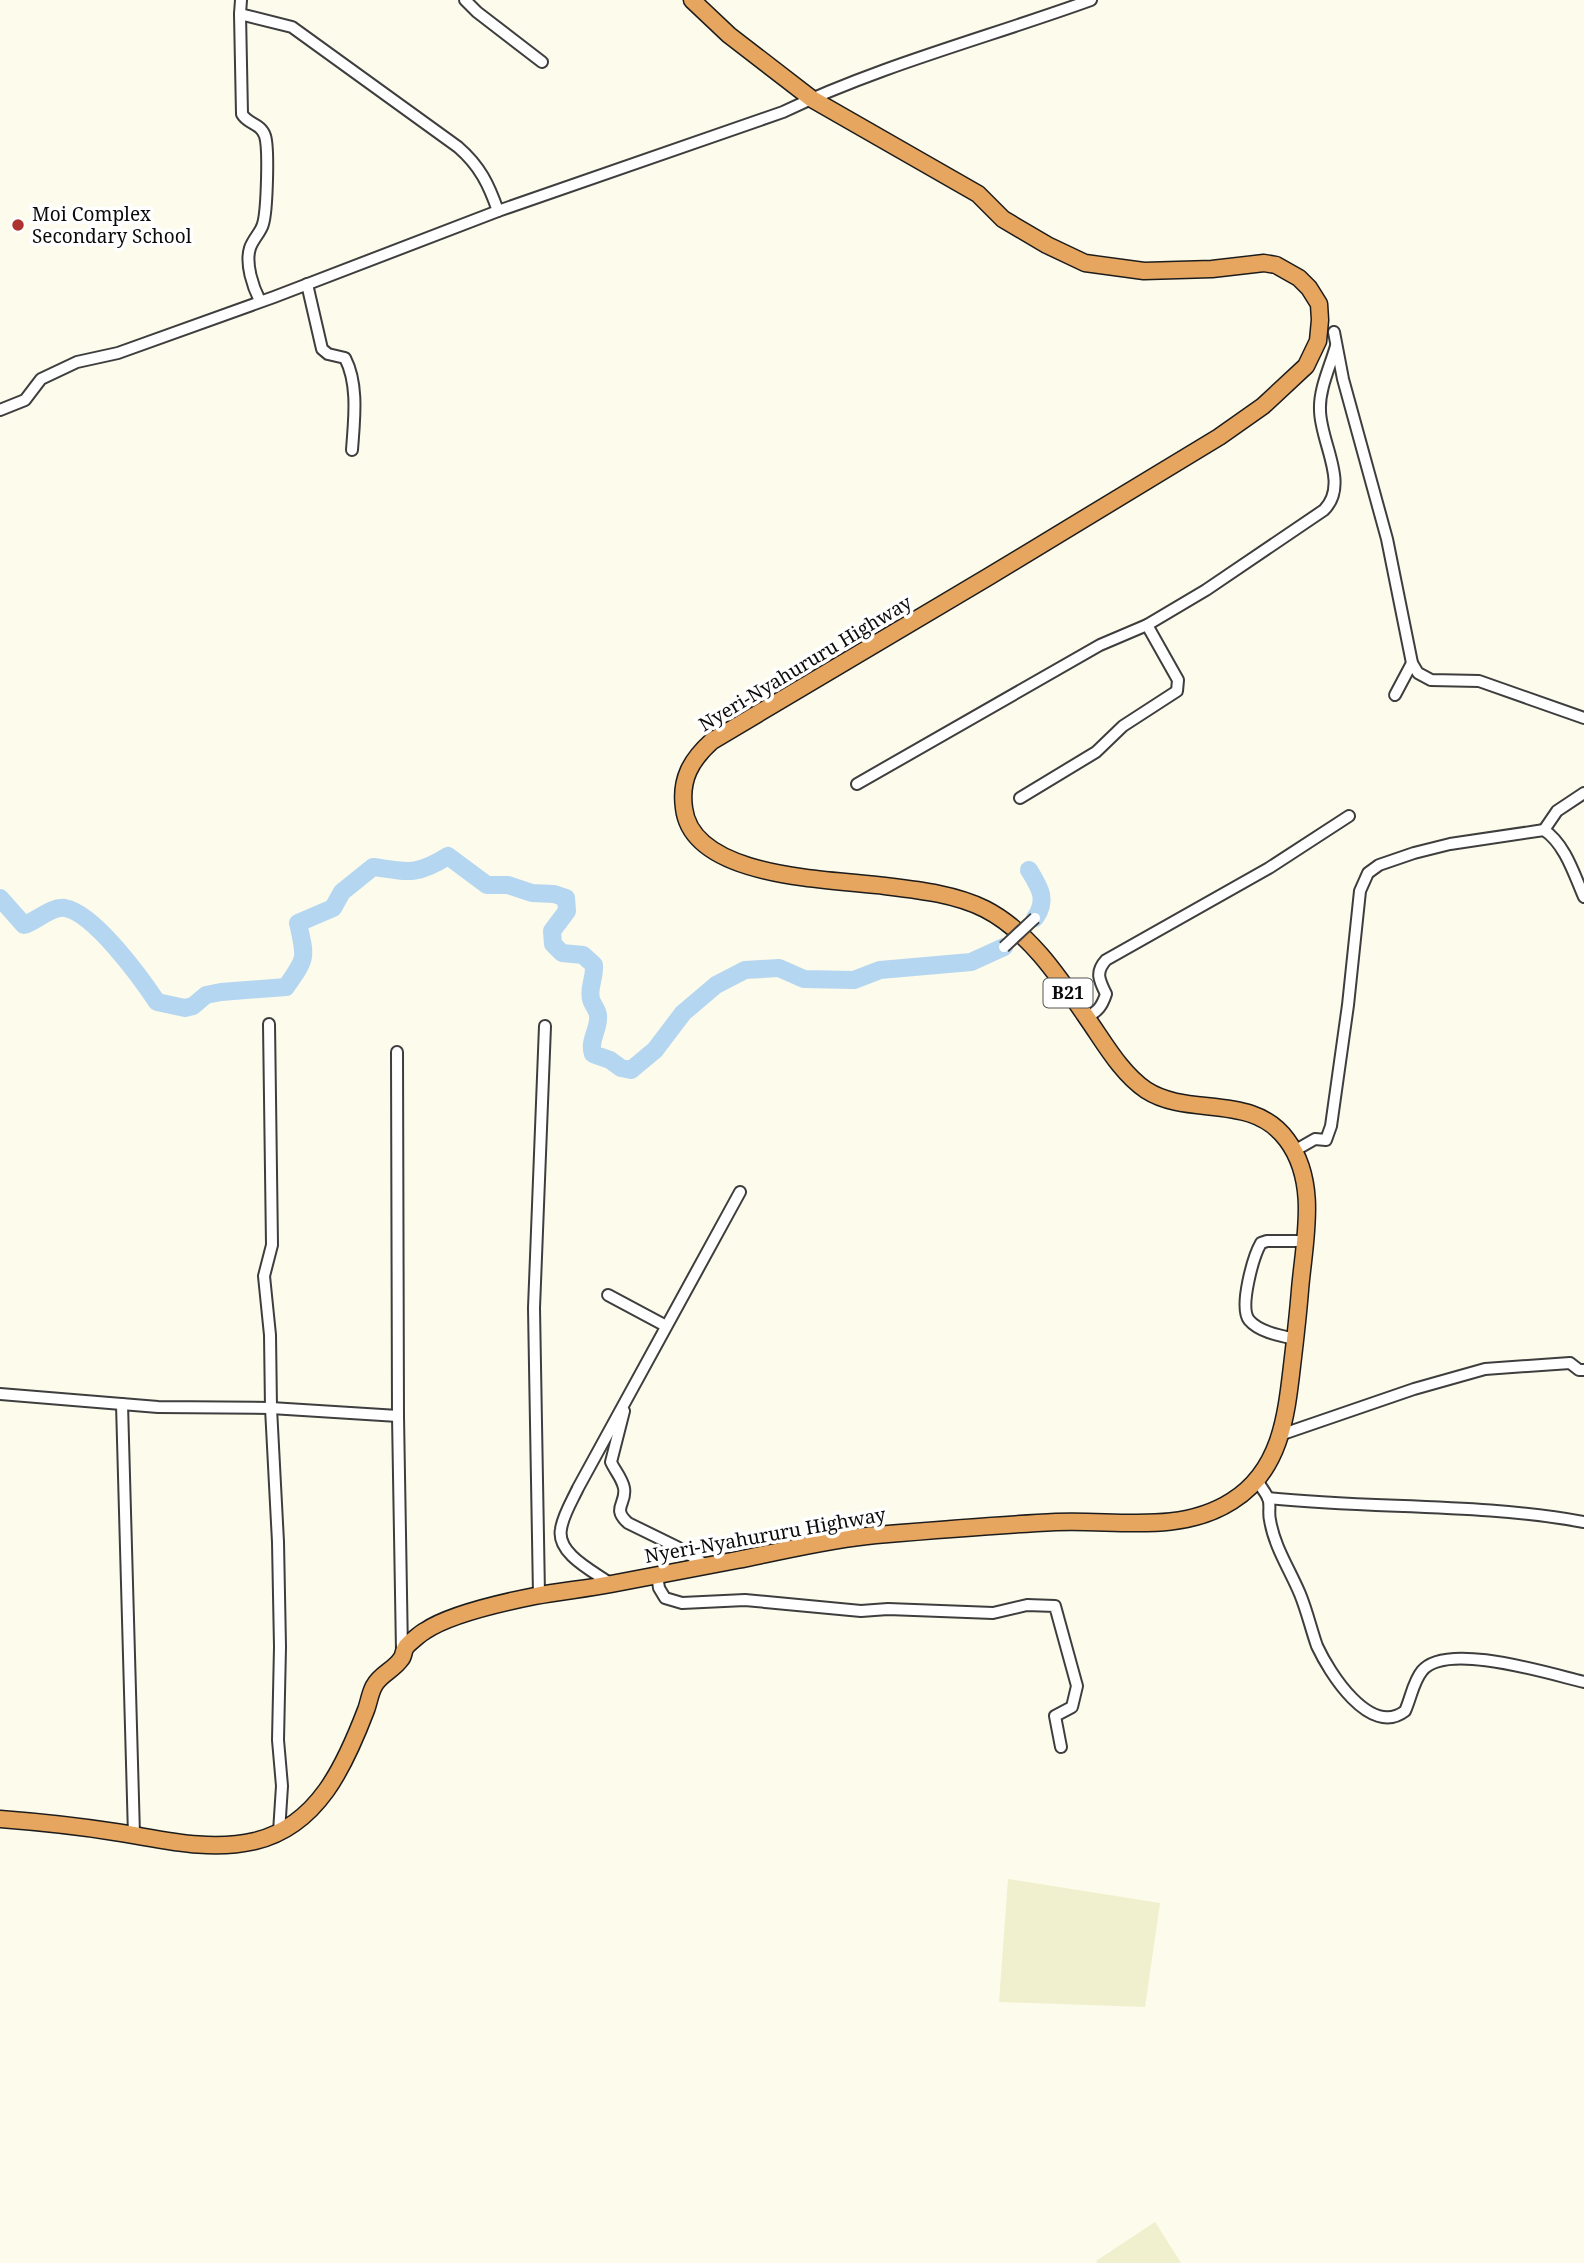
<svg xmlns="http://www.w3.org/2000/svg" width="1584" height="2263" font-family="'Noto Serif',serif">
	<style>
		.farmland { fill: #f0f0ce }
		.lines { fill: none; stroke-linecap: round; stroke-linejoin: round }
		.river { stroke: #b4d6f0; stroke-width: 18 }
		.minor-casing { stroke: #3e3e3e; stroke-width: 14 }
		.highway-casing { stroke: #1c1c1c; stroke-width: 19 }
		.minor { stroke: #fff; stroke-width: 10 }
		.highway { stroke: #e6a660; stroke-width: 16 }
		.minor-bridge-casing { stroke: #3e3e3e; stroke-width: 14; stroke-linecap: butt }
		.minor-bridge { stroke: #fff; stroke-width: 10 }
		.poi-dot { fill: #ad3331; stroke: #fff; stroke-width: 2.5 }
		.labels { text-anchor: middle; stroke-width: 7; stroke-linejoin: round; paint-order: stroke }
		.shield { fill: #fff; stroke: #545454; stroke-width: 2 }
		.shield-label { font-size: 18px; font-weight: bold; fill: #0b0b0b }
		.poi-label { font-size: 19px; fill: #0b0b0b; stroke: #fff; text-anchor: start }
		.street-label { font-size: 19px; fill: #0b0b0b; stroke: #fff }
	</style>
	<rect width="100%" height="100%" fill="#fdfbeb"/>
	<g class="farmland">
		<polygon points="1008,1879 1160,1903 1145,2007 999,2002"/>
		<polygon points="1155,2222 1181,2263 1097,2263 1096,2261"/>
	</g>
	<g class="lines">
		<g class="river">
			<path d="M1029 870C1040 888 1048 900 1035 918"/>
			<path d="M0 898 24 925C37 921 51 906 65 908 94 913 141 978 157 1002L185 1008 193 1006 206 995 221 992 286 987C307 957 306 959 298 923L333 908 342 892 373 867C408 872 416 876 448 856L487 885H508L532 893 554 894 566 898 567 911 552 931 553 944 562 953 583 955 594 965C595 979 588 987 591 999 592 1004 597 1009 598 1015 600 1028 588 1041 593 1054L610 1060 621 1068 631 1070 655 1050 683 1013 716 985 745 970 779 968 804 979 854 980 880 970 971 962 1004 947"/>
		</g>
		<defs>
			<g id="minor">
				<path d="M241 0 240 14 292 27 458 147C480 166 489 185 498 211"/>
				<polyline points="465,0 477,12 542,62"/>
				<path d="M240 14 242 114C247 124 261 123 265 136 269 148 267 211 263 224 261 232 253 239 250 248 245 264 253 287 260 301"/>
				<path d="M307 284 322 349 328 354 345 358C359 385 354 421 352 450"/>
				<polyline points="1334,332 1343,379 1387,539 1412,663 1418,673 1431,680 1479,681 1584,718"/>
				<path d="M0 410 25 400 41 379 77 362 118 353 274 297 498 211 783 112C881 65 989 37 1091 0"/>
				<polyline points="1395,695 1412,663"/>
				<path d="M857 784 1100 645 1147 625 1206 590 1324 510C1350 484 1320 442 1320 410 1319 389 1330 367 1336 346"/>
				<path d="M1584 793 1557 811 1544 830C1565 844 1574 874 1584 897"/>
				<polyline points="1020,798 1096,752 1123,726 1177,691 1178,680 1147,625"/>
				<path d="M1086 1017C1098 1012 1102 1006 1106 994 1099 980 1095 972 1106 960L1269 868 1349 816"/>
				<polyline points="269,1024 272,1245 264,1276 270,1335 271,1408 278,1542 280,1647 278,1740 282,1786 279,1832"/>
				<polyline points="397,1052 398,1416 402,1652"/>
				<polyline points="1294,1151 1315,1139 1326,1140 1331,1126 1348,1005 1360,891 1368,873 1379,865 1414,853 1450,844 1544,830"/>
				<polyline points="608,1295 666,1326"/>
				<path d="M1295 1339C1281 1336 1259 1332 1249 1320 1239 1307 1253 1257 1261 1243L1267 1241H1304"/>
				<polyline points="0,1394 158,1407 271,1408 398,1416"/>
				<polyline points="122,1404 134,1835"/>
				<path d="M624 1411 611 1462C615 1471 622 1478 624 1488 627 1504 611 1508 628 1523L677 1547 706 1565"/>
				<polyline points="1283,1434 1414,1389 1485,1369 1570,1363 1579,1370 1584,1370"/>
				<path d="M1257 1480C1260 1486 1266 1493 1268 1498 1271 1504 1268 1513 1270 1520 1274 1546 1290 1570 1300 1594 1307 1611 1311 1629 1317 1646 1329 1672 1370 1738 1405 1711 1411 1698 1413 1682 1422 1671 1446 1641 1550 1674 1584 1682"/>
				<path d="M1268 1498C1373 1509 1480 1503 1584 1522"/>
				<polyline points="657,1575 659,1588 665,1598 682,1603 745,1600 861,1611 888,1609 993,1613 1027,1605 1055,1606 1077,1686 1072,1707 1055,1716 1061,1747"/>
				<path d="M611 1584C595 1572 556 1554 561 1529 563 1515 572 1501 578 1488L740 1192"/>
				<polyline points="539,1595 534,1308 545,1026"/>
			</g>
			<path id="highway" d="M0 1819C39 1822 77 1826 115 1832 161 1839 208 1852 255 1841 318 1826 345 1765 366 1710 369 1702 370 1693 374 1686 380 1674 394 1670 401 1659 404 1656 403 1651 406 1647 408 1644 421 1633 425 1631 450 1614 505 1602 535 1596 560 1591 586 1589 611 1584 653 1576 695 1568 737 1560 783 1551 830 1539 876 1535 936 1530 996 1525 1056 1522 1114 1519 1179 1535 1232 1501 1280 1471 1286 1418 1292 1366 1295 1341 1298 1315 1300 1290 1304 1241 1319 1183 1287 1140 1252 1092 1189 1118 1146 1090 1122 1074 1105 1044 1089 1021 1061 980 1030 932 985 909 955 894 918 890 885 886 831 879 692 879 684 808 680 779 691 760 712 741L988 577 1219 437 1263 406 1306 366 1318 341 1320 320 1319 304 1309 288 1299 278 1276 265 1264 263 1212 269 1144 271 1085 263 1047 245 1003 219 978 194 812 99 729 35 692 0"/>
		</defs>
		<use href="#minor" class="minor-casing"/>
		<use href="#highway" class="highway-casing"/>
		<use href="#minor" class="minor"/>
		<use href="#highway" class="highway"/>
		<defs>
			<polyline id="minor-bridge" points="1004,947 1035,918"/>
		</defs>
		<use href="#minor-bridge" class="minor-bridge-casing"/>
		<use href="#minor-bridge" class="minor-bridge"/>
	</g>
	<circle class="poi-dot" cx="18" cy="225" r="7"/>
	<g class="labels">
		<rect class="shield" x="1043.5" y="978.5" width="49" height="29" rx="5"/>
		<g class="shield-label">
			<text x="1068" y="999">B21</text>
		</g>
		<g class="poi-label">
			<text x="32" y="221">Moi Complex<tspan x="32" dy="22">Secondary School</tspan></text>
		</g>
		<g class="street-label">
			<text transform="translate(805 663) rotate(-31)" y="7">Nyeri-Nyahururu Highway</text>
			<text transform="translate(765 1535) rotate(-10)" y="7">Nyeri-Nyahururu Highway</text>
		</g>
	</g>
</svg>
